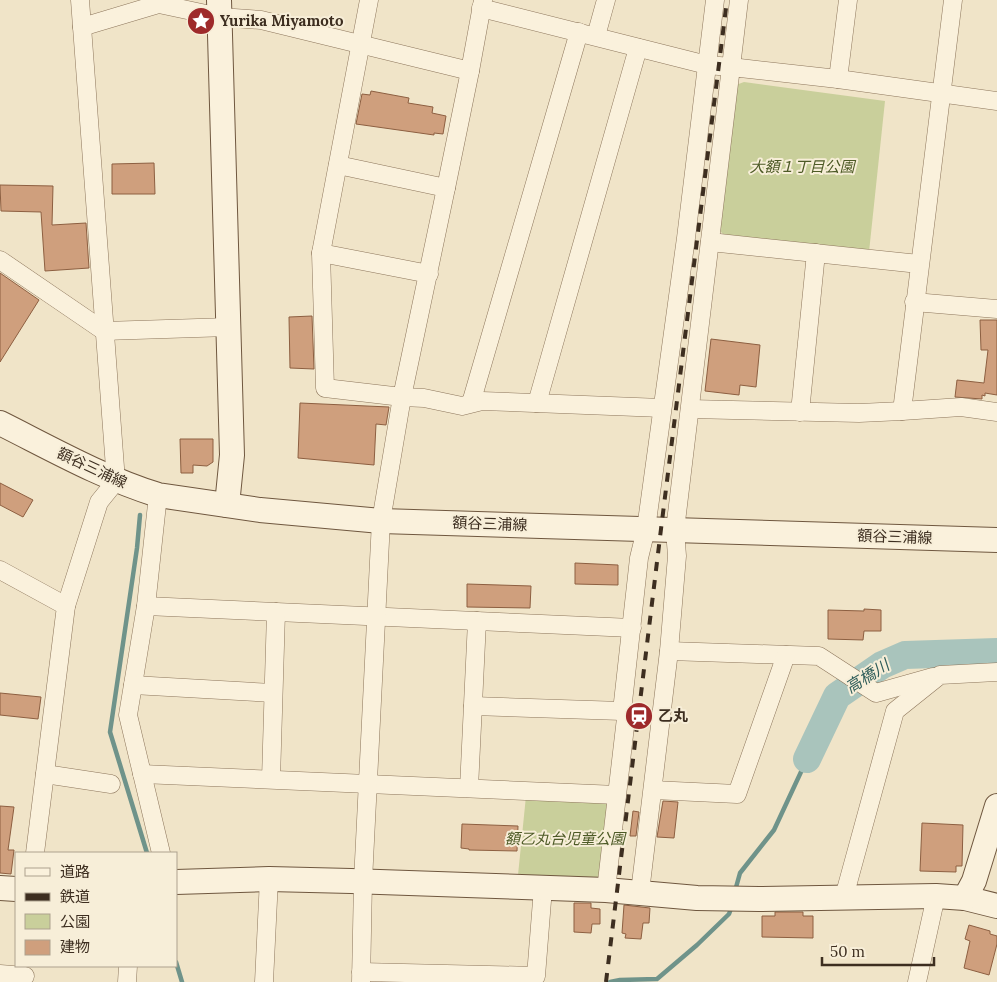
<svg xmlns="http://www.w3.org/2000/svg" width="997" height="982" font-family="Lora,'Noto Sans JP',serif">
	<style>
		.green { fill: #c9cf9b }
		.lines { fill: none; stroke-linecap: round; stroke-linejoin: round }
		.stream { stroke: #6f938a; stroke-width: 4.5 }
		.river { stroke: #a9c4bc; stroke-width: 28 }
		.building { fill: #cf9f7d; stroke: #8d5f41 }
		.street-casing { stroke: #8d765c; stroke-width: 19 }
		.secondary-casing { stroke: #6f573f; stroke-width: 26 }
		.street { stroke: #faf1dc; stroke-width: 18 }
		.secondary { stroke: #faf1dc; stroke-width: 24 }
		.rail { stroke: #3d2e20; stroke-width: 4; stroke-dasharray: 9 9; stroke-linecap: butt }
		.labels { text-anchor: middle; stroke-width: 4; stroke-linejoin: round; paint-order: stroke }
		.poi-label { font-size: 15px; font-weight: bold; fill: #3d2e20; stroke: #f7eed8; text-anchor: start }
		.park-label { font-size: 15px; font-style: italic; fill: #4d5a26; stroke: #f7eed8 }
		.street-label { font-size: 15px; fill: #3d2e20; stroke: #f7eed8 }
		.water-label { font-size: 16px; font-style: italic; fill: #2f5d5a; stroke: #f7eed8 }
	</style>
	<rect width="100%" height="100%" fill="#f0e4c8"/>
	<g class="green">
		<polygon points="744,82 885,101 869,252 725,236 720,231 736,85"/>
		<polygon points="526,796 611,802 601,883 518,875"/>
	</g>
	<g class="lines">
		<g class="stream">
			<polyline points="140,515 137,548 110,732 147,853"/>
			<polyline points="735,891 740,873 774,830 807,759"/>
			<polyline points="176,962 182,982"/>
			<polyline points="610,982 620,980 657,979 697,945 729,914 732,906"/>
		</g>
		<polyline class="river" points="807,759 837,696 882,665 905,655 997,652"/>
	</g>
	<g class="building">
		<polygon points="371,91 409,98 408,103 433,107 432,113 446,116 443,134 434,133 434,135 356,124 362,94 370,95"/>
		<polygon points="154,163 155,194 112,194 112,164"/>
		<polygon points="0,185 53,186 52,225 86,223 89,268 45,271 41,212 1,211"/>
		<polygon points="0,273 39,300 0,362"/>
		<polygon points="312,316 314,369 290,368 289,317"/>
		<polygon points="980,320 997,320 997,395 985,393 985,396 982,395 982,399 955,397 957,380 984,383 988,350 981,350"/>
		<polygon points="711,339 760,345 756,387 740,385 739,395 705,391"/>
		<polygon points="300,403 389,407 386,425 376,424 374,465 298,458"/>
		<polygon points="180,439 213,439 213,462 207,466 193,465 193,473 181,473"/>
		<polygon points="0,483 33,500 23,517 0,505"/>
		<polygon points="575,563 618,565 618,585 575,584"/>
		<polygon points="467,584 531,586 530,608 467,607"/>
		<polygon points="864,609 881,610 881,631 864,631 863,640 828,639 828,610 864,611"/>
		<polygon points="0,693 41,697 38,719 0,715"/>
		<polygon points="663,801 678,802 674,838 657,837"/>
		<polygon points="0,806 14,807 8,850 14,850 11,874 0,873"/>
		<polygon points="633,811 639,812 636,836 630,836"/>
		<polygon points="922,823 963,825 962,866 956,866 956,872 920,871"/>
		<polygon points="462,824 518,826 517,851 469,850 469,849 461,848"/>
		<polygon points="574,903 591,903 591,908 600,909 600,924 592,924 591,933 574,932"/>
		<polygon points="624,905 650,908 649,923 643,923 641,939 625,938 626,934 622,933"/>
		<polygon points="775,912 803,912 803,916 813,916 813,938 762,937 762,916 775,916"/>
		<polygon points="969,925 990,931 990,934 997,936 997,944 989,975 964,968 970,941 965,939"/>
	</g>
	<g class="lines">
		<defs>
			<g id="street">
				<polyline points="369,0 321,253 325,388 402,397 424,398 462,406 482,401 662,408"/>
				<polyline points="953,0 902,411 961,407 997,412"/>
				<polyline points="481,8 707,65 731,67 739,0"/>
				<polyline points="82,27 159,4 220,17 261,20 470,71"/>
				<polyline points="596,36 606,0"/>
				<polyline points="838,79 848,0"/>
				<polyline points="338,165 446,188 470,71 483,0"/>
				<polyline points="710,242 919,264"/>
				<polyline points="321,253 429,274"/>
				<polyline points="0,260 104,331 229,327"/>
				<polyline points="914,302 997,309"/>
				<polyline points="471,403 579,32"/>
				<polyline points="537,403 638,48"/>
				<polyline points="690,409 859,413 902,411"/>
				<polyline points="800,412 816,253"/>
				<polyline points="158,495 146,606 128,715 161,853"/>
				<polyline points="0,570 66,606 35,853"/>
				<polyline points="66,606 99,502 116,481 80,0"/>
				<polyline points="146,606 632,628"/>
				<polyline points="669,651 819,656 876,693 933,677"/>
				<polyline points="133,685 273,693"/>
				<polyline points="473,706 622,711"/>
				<polyline points="45,774 111,784"/>
				<polyline points="142,774 617,795"/>
				<polyline points="271,779 276,612"/>
				<polyline points="469,788 477,621"/>
				<polyline points="653,790 737,794 786,655"/>
				<polyline points="606,890 626,718 622,711 639,558 646,529 686,238 715,0"/>
				<polyline points="640,892 669,651 677,556 675,530 731,67 838,79 997,101"/>
				<polyline points="844,897 895,711 940,675 997,672"/>
				<polyline points="361,972 536,976 543,888"/>
				<polyline points="0,974 25,976"/>
				<polyline points="127,982 128,966"/>
				<polyline points="264,982 269,879"/>
				<polyline points="361,982 363,881 381,521 402,397 446,188"/>
				<polyline points="917,982 936,896"/>
			</g>
			<g id="secondary">
				<polyline points="219,0 232,455 227,505"/>
				<path d="M0 423C52 449 103 478 158 495L260 510 381 521 997 540"/>
				<polyline points="176,882 269,879 351,881 606,890 697,898 759,899 936,896 965,898 997,906"/>
				<polyline points="0,888 16,889"/>
				<polyline points="965,898 974,881 997,806"/>
			</g>
		</defs>
		<use href="#street" class="street-casing"/>
		<use href="#secondary" class="secondary-casing"/>
		<use href="#street" class="street"/>
		<use href="#secondary" class="secondary"/>
		<polyline class="rail" points="606,982 661,529 727,0"/>
	</g>
	<defs>
		<symbol id="sight-disc" viewBox="-11 -11 22 22"><circle r="9.5" fill="#9e2a2b" stroke="#f7eed8"/><path d="M0-6L1.8-2.2L6-1.7L2.9 1.2L3.7 5.4L0 3.3L-3.7 5.4L-2.9 1.2L-6-1.7L-1.8-2.2Z" fill="#fff"/></symbol>
		<symbol id="station-disc" viewBox="-11 -11 22 22"><circle r="9.5" fill="#9e2a2b" stroke="#f7eed8"/><path d="M-3-6H3Q5-6 5-4V2Q5 4 3 4L4.5 6H3L1.5 4h-3L-3 6H-4.5L-3 4Q-5 4-5 2V-4Q-5-6-3-6ZM-3.5-4v3h7v-3ZM-3.5 1v1.5H-2V1ZM2 1v1.5H3.5V1Z" fill="#fff"/></symbol>
	</defs>
	<g fill-rule="evenodd">
		<use href="#sight-disc" x="185" y="5" width="32" height="32"/>
		<use href="#station-disc" x="623" y="700" width="32" height="32"/>
	</g>
	<g class="labels">
		<g class="poi-label">
			<text x="220" y="26">Yurika Miyamoto</text>
			<text x="658" y="721">乙丸</text>
		</g>
		<g class="park-label">
			<text x="802" y="172">大額１丁目公園</text>
			<text x="565" y="844">額乙丸台児童公園</text>
		</g>
		<g class="street-label">
			<text transform="translate(92 468) rotate(25)" y="5">額谷三浦線</text>
			<text transform="translate(490 524) rotate(2)" y="5">額谷三浦線</text>
			<text transform="translate(895 537) rotate(2)" y="5">額谷三浦線</text>
		</g>
		<g class="water-label">
			<text transform="translate(867 676) rotate(-32)" y="6">高橋川</text>
		</g>
	</g>
	<rect x="15" y="852" width="162" height="115" fill="#f7eed8" stroke="#ada18e"/>
	<rect x="25" y="868" width="25" height="8" fill="#faf1dc" stroke="#ada18e"/>
	<text x="60" y="877" font-size="15" fill="#3d2e20">道路</text>
	<rect x="25" y="893" width="25" height="8" fill="#3d2e20" stroke="#ada18e"/>
	<text x="60" y="902" font-size="15" fill="#3d2e20">鉄道</text>
	<rect x="25" y="914" width="25" height="15" fill="#c9cf9b" stroke="#ada18e"/>
	<text x="60" y="927" font-size="15" fill="#3d2e20">公園</text>
	<rect x="25" y="940" width="25" height="15" fill="#cf9f7d" stroke="#ada18e"/>
	<text x="60" y="952" font-size="15" fill="#3d2e20">建物</text>
	<path d="M822 957v8h112v-8" fill="none" stroke="#3d2e20" stroke-width="2.5"/>
	<text x="830" y="957" font-size="15" fill="#3d2e20" stroke="#f7eed8" stroke-width="4" paint-order="stroke">50 m</text>
</svg>
